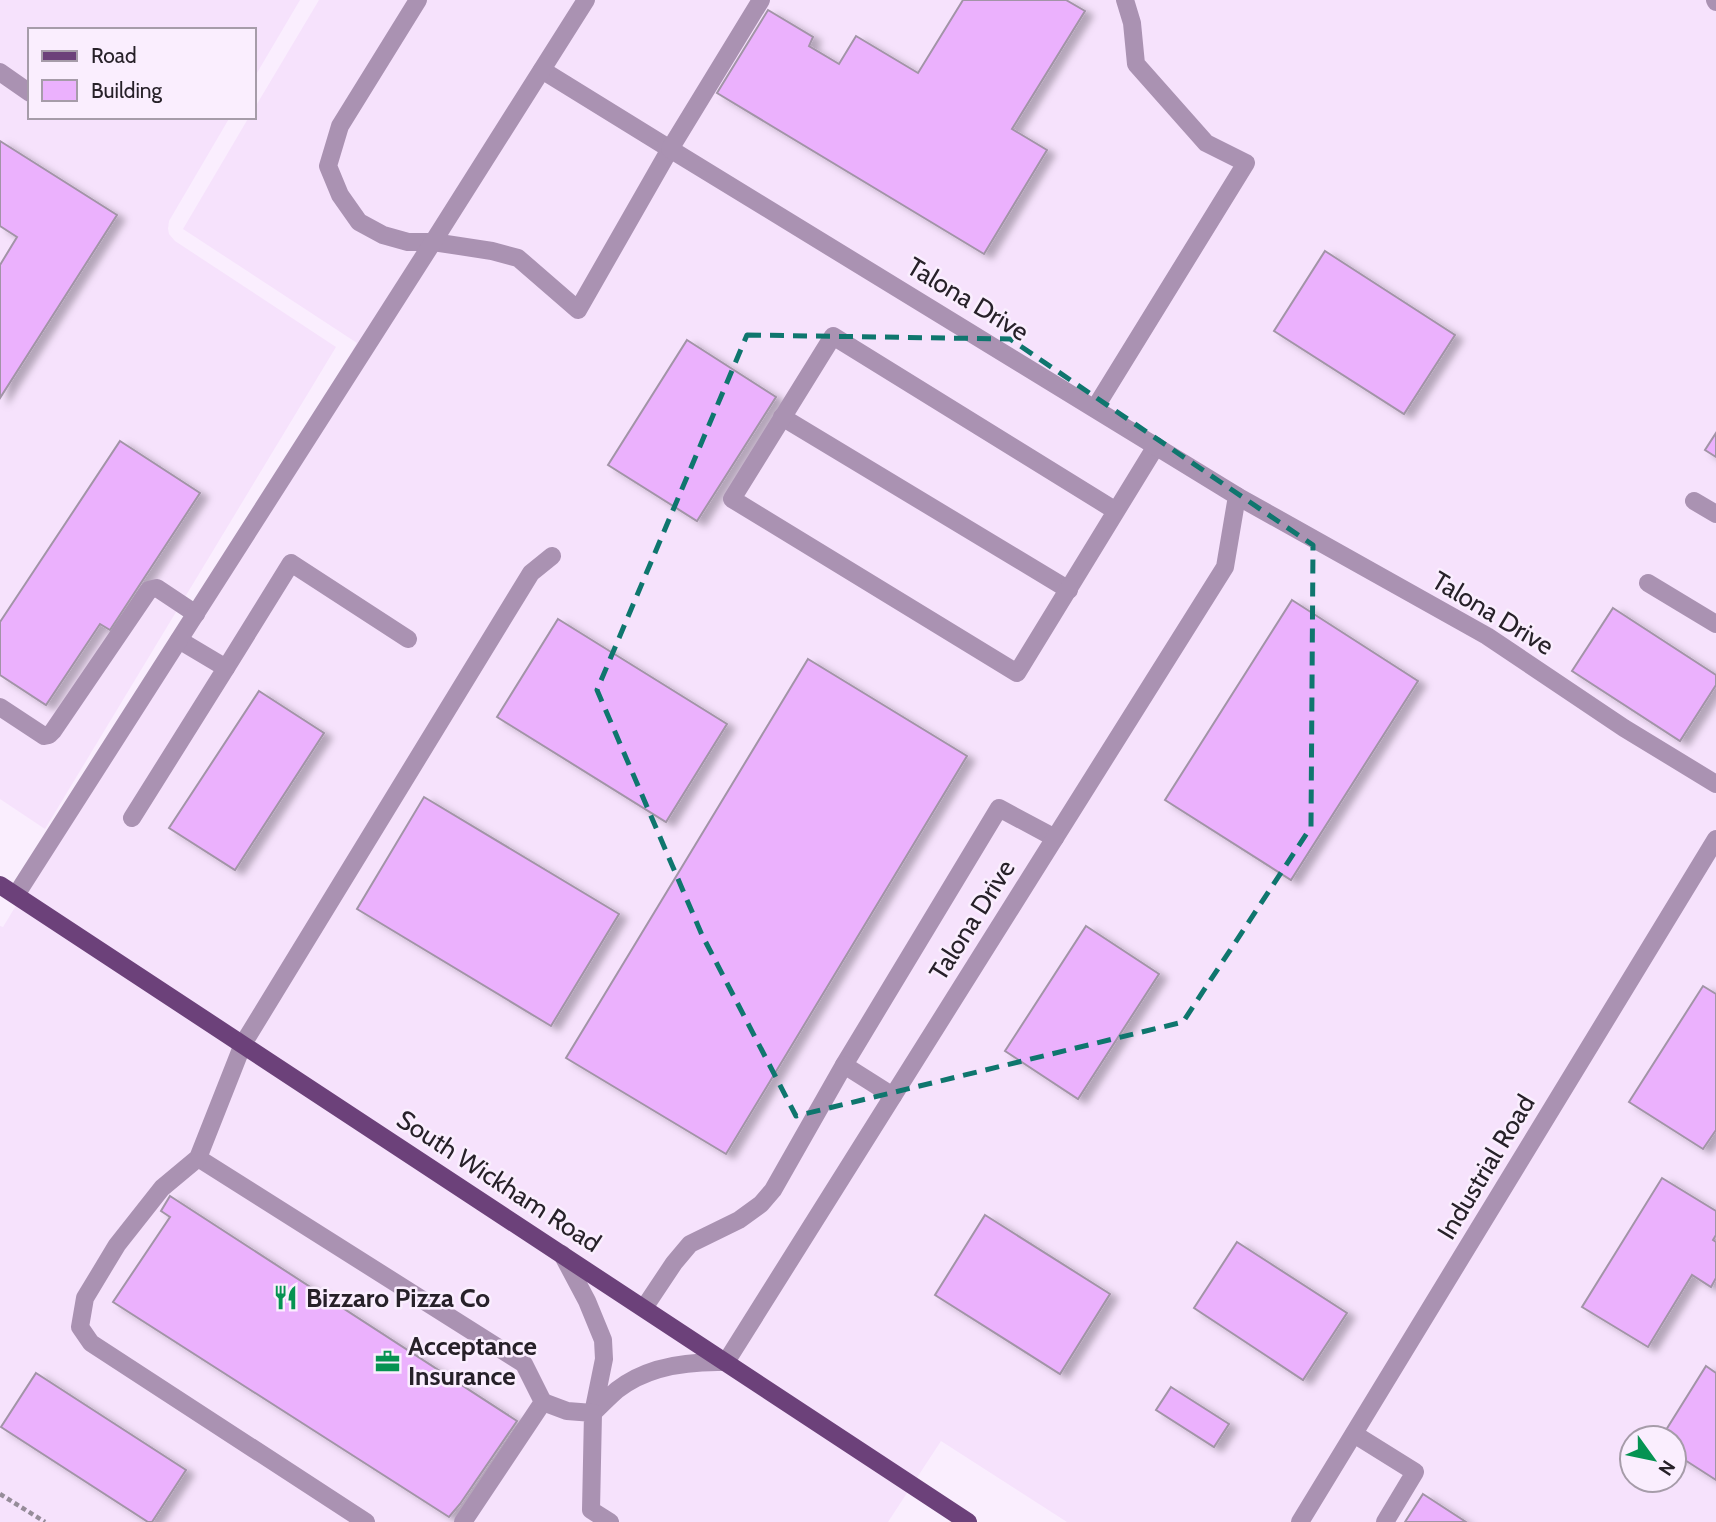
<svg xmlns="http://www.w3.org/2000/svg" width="1716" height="1522" font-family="Cabin,sans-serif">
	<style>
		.built { fill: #f6e2fc; fill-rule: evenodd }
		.building { fill: #ebb1fd; stroke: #a294a7; stroke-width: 2; filter: url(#shadow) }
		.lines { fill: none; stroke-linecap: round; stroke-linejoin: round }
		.path { stroke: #968c99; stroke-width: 4.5; stroke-dasharray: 5 3.5; stroke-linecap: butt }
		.minor { stroke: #aa92b2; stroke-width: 18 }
		.major { stroke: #6c417a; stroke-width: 18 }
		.marked { fill: none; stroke: #0f766e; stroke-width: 5; stroke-dasharray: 14 9; stroke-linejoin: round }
		.labels { text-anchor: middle; stroke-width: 5; stroke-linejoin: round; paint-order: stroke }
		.street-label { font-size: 26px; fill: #272129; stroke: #faeefe }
		.poi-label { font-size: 26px; font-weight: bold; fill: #272129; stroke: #faeefe; text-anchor: start }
	</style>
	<defs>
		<filter id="shadow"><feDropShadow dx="8" dy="4.5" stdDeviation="3.5" flood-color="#0004"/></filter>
	</defs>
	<rect width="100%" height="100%" fill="#faeefe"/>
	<g class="built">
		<polygon points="0,0 300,0 254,78 254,30 30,30 30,117 230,117 169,221 168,229 169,234 175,241 336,347 45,829 0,799"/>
		<path d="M319 0H1716V1522H1067L941 1441 888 1522H0V926L3 927 357 343 183 229 249 117H254V109ZM1632 1438H1674V1480H1632Z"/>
	</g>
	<g class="building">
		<polygon points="963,0 1066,0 1085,11 1012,129 1047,150 984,254 717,93 768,10 813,37 809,46 839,64 856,36 918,73"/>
		<polygon points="0,141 117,215 0,398 0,265 17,237 0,226"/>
		<polygon points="1325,251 1455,335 1404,414 1274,331"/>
		<polygon points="687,340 776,397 697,521 608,465"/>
		<polygon points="1716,433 1716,457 1705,450"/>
		<polygon points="120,441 200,493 110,630 100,624 46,705 0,675 0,622"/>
		<polygon points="1292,600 1418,681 1291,880 1165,800"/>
		<polygon points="1613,608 1716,675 1716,685 1680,741 1572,671"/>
		<polygon points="558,619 727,724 666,822 497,717"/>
		<polygon points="808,659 967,756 726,1154 566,1058"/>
		<polygon points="259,691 324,733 235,870 169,828"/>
		<polygon points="424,797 619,914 551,1026 357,909"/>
		<polygon points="1086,926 1159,974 1078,1099 1005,1051"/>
		<polygon points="1703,986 1716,994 1716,1130 1703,1149 1629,1102"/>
		<polygon points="1662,1178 1716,1211 1716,1235 1713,1240 1716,1242 1716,1278 1711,1287 1692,1275 1648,1347 1582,1307"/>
		<polygon points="170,1196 517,1421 460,1504 449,1517 113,1302 170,1217 161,1211"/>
		<polygon points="985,1215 1110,1294 1060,1374 935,1295"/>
		<polygon points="1237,1242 1347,1313 1303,1380 1194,1308"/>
		<polygon points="1706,1366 1716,1373 1716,1480 1674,1453 1674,1438 1661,1438"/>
		<polygon points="36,1373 186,1470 152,1522 148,1522 1,1427"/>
		<polygon points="1171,1387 1229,1424 1214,1447 1156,1410"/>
		<polygon points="1423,1494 1466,1522 1405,1522"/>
	</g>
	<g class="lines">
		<polyline class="path" points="0,1494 45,1522"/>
		<g class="minor">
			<polyline points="418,0 340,126 328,166 340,195 359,222 383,235 408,242 433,242 492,251 518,258 578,310 670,149 542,70"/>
			<polyline points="1715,0 1716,2"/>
			<polyline points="0,72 30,93"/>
			<polyline points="1095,408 1246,163 1206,143 1136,64 1132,23 1125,0"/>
			<polyline points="782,417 1069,590"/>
			<polyline points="1237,496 1487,636 1624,728 1716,784"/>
			<polyline points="1694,501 1716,514"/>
			<polyline points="1116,511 833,336 732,499 1017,673 1156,446"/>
			<polyline points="1648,583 1716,624"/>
			<polyline points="226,668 291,563 408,639"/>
			<polyline points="0,707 44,736 49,735 53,731 149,590 157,588 196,614"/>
			<polyline points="132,818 226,668 179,640"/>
			<polyline points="16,895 433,242 586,0"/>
			<polyline points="893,1096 844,1065 999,808 1055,838"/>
			<polyline points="198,1158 524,1364 543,1402 463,1522"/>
			<path d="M562 1254 587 1301 603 1340 604 1359 593 1413C601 1405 609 1397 617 1390 647 1366 689 1361 726 1362L1225 567 1237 496 670 149 761 0"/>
			<polyline points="644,1308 674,1263 690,1244 739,1220 761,1204 773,1190 844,1065"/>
			<polyline points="543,1402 567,1411 593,1413 591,1510 610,1522"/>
			<polyline points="1354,1434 1415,1472 1385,1522"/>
			<polyline points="366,1522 91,1343 80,1327 85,1298 117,1245 162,1188 198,1158 243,1044 531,573 552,556"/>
			<polyline points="1300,1522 1716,839"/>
		</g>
		<polyline class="major" points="0,885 968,1522"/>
	</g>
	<path class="marked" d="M747 335 1010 339 1313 545 1311 827 1183 1022 796 1116 702 935 597 690Z"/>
	<defs>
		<symbol id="restaurant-bare" viewBox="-9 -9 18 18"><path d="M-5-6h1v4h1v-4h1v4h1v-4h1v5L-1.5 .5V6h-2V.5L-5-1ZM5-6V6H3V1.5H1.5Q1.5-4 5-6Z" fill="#059352" stroke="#faeefe" stroke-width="2.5" paint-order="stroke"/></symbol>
		<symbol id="office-bare" viewBox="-9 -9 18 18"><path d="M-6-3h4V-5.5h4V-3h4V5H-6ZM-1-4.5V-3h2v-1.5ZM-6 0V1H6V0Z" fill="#059352" stroke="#faeefe" stroke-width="2.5" paint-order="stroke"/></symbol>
	</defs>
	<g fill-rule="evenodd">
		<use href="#restaurant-bare" x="268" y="1280" width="35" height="35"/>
		<use href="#office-bare" x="370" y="1344" width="35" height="35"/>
	</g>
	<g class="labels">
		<g class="street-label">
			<text transform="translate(968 299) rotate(31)" y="9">Talona Drive</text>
			<text transform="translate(1493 613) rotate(31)" y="9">Talona Drive</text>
			<text transform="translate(972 920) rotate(-58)" y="9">Talona Drive</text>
			<text transform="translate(1486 1167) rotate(-59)" y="9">Industrial Road</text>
			<text transform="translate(499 1181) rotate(33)" y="9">South Wickham Road</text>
		</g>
		<g class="poi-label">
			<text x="306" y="1307">Bizzaro Pizza Co</text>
			<text x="408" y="1355">Acceptance<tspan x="408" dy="30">Insurance</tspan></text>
		</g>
	</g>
	<rect x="28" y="28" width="228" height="91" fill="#faeefe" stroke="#a69ca9" stroke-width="2"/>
	<rect x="42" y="51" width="35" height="10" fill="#6c417a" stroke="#a69ca9" stroke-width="2"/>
	<text x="91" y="63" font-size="21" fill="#272129">Road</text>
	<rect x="42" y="80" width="35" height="21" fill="#ebb1fd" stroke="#a69ca9" stroke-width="2"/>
	<text x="91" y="98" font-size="21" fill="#272129">Building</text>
	<g transform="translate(1653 1459) rotate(123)"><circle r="33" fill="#faeefe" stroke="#a69ca9" stroke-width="2"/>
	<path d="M0-5L12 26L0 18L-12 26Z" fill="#059352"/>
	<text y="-10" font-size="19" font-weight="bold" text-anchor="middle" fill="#272129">N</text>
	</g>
</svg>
